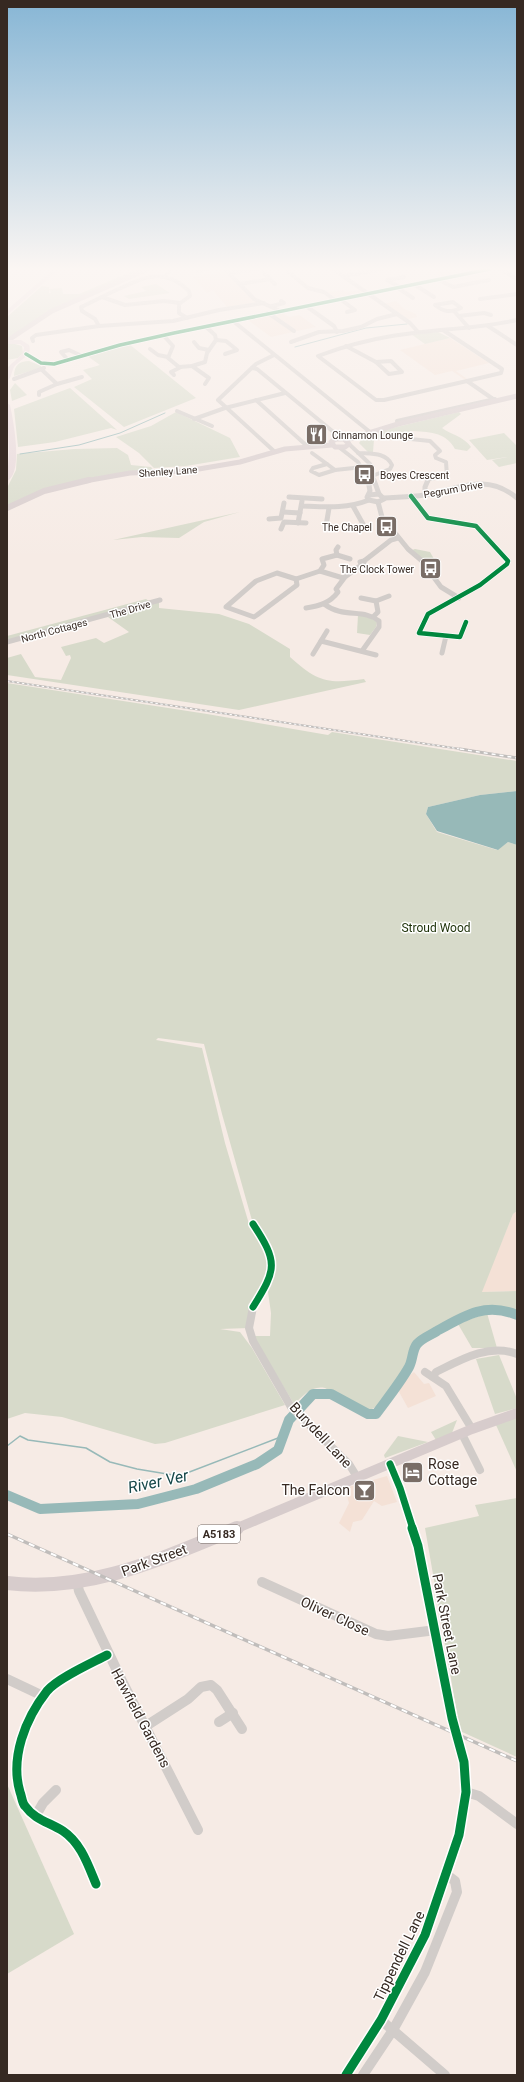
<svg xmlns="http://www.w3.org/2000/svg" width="524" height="2082" font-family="Roboto,sans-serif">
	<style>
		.built { fill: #f4e1d6 }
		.green { fill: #d7daca; fill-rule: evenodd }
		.water { fill: #97b9b8 }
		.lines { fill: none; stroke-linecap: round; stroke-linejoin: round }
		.stream-far1 { stroke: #97b9b8; stroke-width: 1 }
		.stream { stroke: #97b9b8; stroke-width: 1.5 }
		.river { stroke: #97b9b8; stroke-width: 10 }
		.minor-far3 { stroke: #d1ccc9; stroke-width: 4 }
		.minor-far2 { stroke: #d1ccc9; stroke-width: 5 }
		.minor-far1 { stroke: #d1ccc9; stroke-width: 8 }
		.minor { stroke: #d1ccc9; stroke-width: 10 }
		.major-far3 { stroke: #d7cccc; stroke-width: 5 }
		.major-far2 { stroke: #d7cccc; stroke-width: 6 }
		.major-far1 { stroke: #d7cccc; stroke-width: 10 }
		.major { stroke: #d7cccc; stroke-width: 14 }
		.highway { fill: #e7d7d9; fill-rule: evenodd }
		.rail-far2-casing { stroke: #c0bdbb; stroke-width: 2 }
		.rail-far1-casing { stroke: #c0bdbb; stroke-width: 3 }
		.rail-casing { stroke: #c0bdbb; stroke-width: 3.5 }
		.rail-far2 { stroke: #fff; stroke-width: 1; stroke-dasharray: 2.5; stroke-linecap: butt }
		.rail-far1 { stroke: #fff; stroke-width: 1.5; stroke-dasharray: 4; stroke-linecap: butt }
		.rail { stroke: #fff; stroke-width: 2; stroke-dasharray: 6; stroke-linecap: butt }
		.cycleway-far3-casing { stroke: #fff; stroke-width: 5 }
		.cycleway-far2-casing { stroke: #fff; stroke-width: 6 }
		.cycleway-far1-casing { stroke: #fff; stroke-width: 10 }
		.cycleway-casing { stroke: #fff; stroke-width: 12 }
		.cycleway-far3 { stroke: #00873e; stroke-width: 3.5 }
		.cycleway-far2 { stroke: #00873e; stroke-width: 4.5 }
		.cycleway-far1 { stroke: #00873e; stroke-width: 7 }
		.cycleway { stroke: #00873e; stroke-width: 9 }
		.labels { text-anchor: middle; stroke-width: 3; stroke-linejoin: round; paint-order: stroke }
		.far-poi-label { font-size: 10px; fill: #362922; stroke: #fff; text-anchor: start }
		.far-street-label { font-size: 10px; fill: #362922; stroke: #fff }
		.shield { fill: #fff; stroke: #726964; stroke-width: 1 }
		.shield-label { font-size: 11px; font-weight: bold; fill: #362922 }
		.park-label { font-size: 12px; fill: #1c3007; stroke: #fff }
		.near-street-label { font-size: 14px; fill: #362922; stroke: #fff }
		.near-poi-label { font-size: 14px; fill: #362922; stroke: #fff; text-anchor: start }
		.near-water-label { font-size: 16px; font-style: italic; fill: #17484a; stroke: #fff }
	</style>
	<rect width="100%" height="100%" fill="#f6ebe5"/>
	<g class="built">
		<polygon points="429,269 466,269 471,271 442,277"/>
		<polygon points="226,272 252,300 258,302 227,307 213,290 207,293 193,277"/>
		<polygon points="343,290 346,292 360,290 363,293 336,298 328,292"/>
		<polygon points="396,301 404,309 416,314 417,317 408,319 383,304"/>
		<polygon points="281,312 289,317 299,315 316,327 297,331 272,314"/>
		<polygon points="268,315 293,332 271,337 248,320"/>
		<polygon points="450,338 489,363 456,371 467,379 464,379 452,371 435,375 400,350"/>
		<polygon points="517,1211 517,1291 481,1292 513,1214"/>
		<polygon points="414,1372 424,1384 429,1383 436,1396 408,1408 398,1390 408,1377"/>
		<polygon points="387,1476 397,1502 382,1506 374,1501 362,1520 353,1522 350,1532 339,1523 349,1503 345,1488"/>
	</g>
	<g class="green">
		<polygon points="138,269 145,269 81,297 7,338 7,317 42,286 49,287 49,293 51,293 49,289 62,288 63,294 79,294"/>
		<polygon points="156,284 170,293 129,299 124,296 146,291 141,287"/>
		<polygon points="438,332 450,338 425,344 411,334"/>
		<polygon points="7,344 15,344 22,346 23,353 18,358 7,360"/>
		<polygon points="129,344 196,398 124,427 74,387 92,379 83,370 100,365 86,355"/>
		<path d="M29 361 41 366V368L14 376C14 366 19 361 29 361Z"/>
		<polygon points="15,383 27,395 12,401 10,390"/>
		<polygon points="70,388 117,430 111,428 55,442 18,447 14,409"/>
		<polygon points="176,412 230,438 240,457 186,466 154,468 139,453 116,437 151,426"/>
		<path d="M459 412 461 414 442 428C452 435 463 436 471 447L467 451 455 449C445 431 428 432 410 431L409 436 390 440 376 439 374 440 373 452H368L359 443 362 439 379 434 380 431Z"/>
		<polygon points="504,433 517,446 517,463 499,467 492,460 507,457 487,460 469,440"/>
		<polygon points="117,448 128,455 131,465 151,467 154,471 127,472 76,481 7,505 7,488 16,470 17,454 74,449"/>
		<polygon points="240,512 204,522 179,538 142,537 113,540"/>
		<polygon points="415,549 430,552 434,559 433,563 430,565 426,564 412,550"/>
		<polygon points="146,599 150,602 7,641 7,636"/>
		<path d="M159 602V608L219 614 249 624 290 649V657C318 682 327 684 364 679L366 682 239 710 7 675V658L21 654 35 677 61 680 71 658 70 655 66 656 61 647 96 638 104 643 127 633 129 632 108 617Z"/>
		<polygon points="358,615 367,616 377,622 376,627 370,635 357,633"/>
		<path d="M7 683 207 714 328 735 332 732 517 761V791L480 795 428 807 426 814 437 832 497 850 508 842 517 845V1211L513 1214 482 1292 517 1291V1314C486 1290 444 1324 416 1340L409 1361 400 1378 378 1406 372 1409H365L325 1388C312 1385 303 1396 294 1404L253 1336H270L271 1313 267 1285 253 1307 249 1328 220 1329 240 1332 252 1348 285 1405 165 1443 155 1444 62 1417 25 1413 7 1419ZM158 1038 204 1044 222 1114 253 1224H249L225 1143 202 1048 156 1040Z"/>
		<polygon points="487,1313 497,1348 472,1348 458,1324"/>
		<polygon points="499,1355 517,1399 517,1408 495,1414 476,1359"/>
		<polygon points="517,1417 517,1472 496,1425"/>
		<polygon points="457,1420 452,1433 436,1440 431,1432"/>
		<polygon points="398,1436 428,1442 385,1458 384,1455"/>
		<polygon points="517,1498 517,1757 460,1731 425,1528 479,1516 475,1505"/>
		<polygon points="7,1784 74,1934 7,1974"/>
	</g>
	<polygon class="water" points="517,791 517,845 508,842 498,850 437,831 426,814 428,807 480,795"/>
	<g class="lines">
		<g class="stream-far1">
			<polyline points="295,347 366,328 407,324"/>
			<polyline points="20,454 79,445 120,433 165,413"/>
		</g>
		<polyline class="stream" points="7,1446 20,1436 28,1440 86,1448 110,1462 137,1469 179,1476 278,1438 289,1420"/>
		<path class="river" d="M7 1495 40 1509 138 1504 196 1489 257 1464 278 1450 289 1420 313 1394H331L368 1414H376C387 1399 400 1383 409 1367 413 1360 412 1350 417 1344 422 1338 431 1335 437 1331 465 1315 486 1302 517 1315"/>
		<g class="minor-far3">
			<polyline points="225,269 254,299 278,310"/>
			<polyline points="285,269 308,288 324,292 335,300"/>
			<polyline points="333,269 410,323 418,332"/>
			<polyline points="500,269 517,279"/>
			<polyline points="197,271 209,269"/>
			<polyline points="229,273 258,269"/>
			<polyline points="264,273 275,284"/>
			<polyline points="164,276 169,272 169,269"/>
			<polyline points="344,276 383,269"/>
			<polyline points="439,280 453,287 489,280"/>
			<polyline points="240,284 270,279"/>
			<polyline points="415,285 434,297"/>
			<polyline points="398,288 413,298"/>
			<polyline points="401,288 387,280 404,277"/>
			<polyline points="102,297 125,305 164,301 180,303"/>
			<polyline points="340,299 355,310 347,312"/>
			<polyline points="480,299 517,294"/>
			<path d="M453 302 461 308C450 313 444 312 435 305Z"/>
			<polyline points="272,306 284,303 281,301"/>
			<polyline points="306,306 334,326 337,332"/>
			<polyline points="454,311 469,328"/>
			<polyline points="268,313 294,331"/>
			<polyline points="459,316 484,313 491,315"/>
			<polyline points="233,321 370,432"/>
			<path d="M99 326 95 319 82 311 81 307C94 301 107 294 121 288 147 276 165 268 189 291L190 296 179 304V313L187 318"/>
			<polyline points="488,326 517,345"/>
			<polyline points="443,330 502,369 501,373 467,381 496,401"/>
			<polyline points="164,336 173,346 168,358 179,367 192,366 205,362 207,353 216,340 215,335 206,327"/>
			<polyline points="216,340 226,341 237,350 225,354"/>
			<polyline points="33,341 32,338 36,335 99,326 173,321 219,310 264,303"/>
			<polyline points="194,342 199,348 209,350"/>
			<polyline points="291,342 319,332 343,331 361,327 377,319 397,314"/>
			<polyline points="346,346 376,362"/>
			<polyline points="150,349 158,355 168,357"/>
			<polyline points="26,354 41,363 54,364 120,345 174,333 490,269"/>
			<polyline points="274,355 256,364 218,400 275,452"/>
			<polyline points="68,360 61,352 69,350 82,356"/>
			<polygon points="391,361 402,372 389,374 376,362"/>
			<polyline points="192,366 209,378 205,384"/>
			<polyline points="252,368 257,369 342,439"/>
			<polyline points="174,375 171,372 181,367"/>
			<polyline points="14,379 44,368"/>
			<path d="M467 381 384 400H376L318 356C342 347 367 340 392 336 434 329 476 329 517 320"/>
			<polyline points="57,384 82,377"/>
			<polyline points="39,395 39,392 57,384 41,369"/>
			<polyline points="256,400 307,446"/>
			<polyline points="177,411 212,426"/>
			<polyline points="194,419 225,408 285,393"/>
			<polyline points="398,424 397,421 495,399"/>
			<polyline points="401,438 430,441 440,451 435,455 436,458 446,462 447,476 429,479 428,481"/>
			<polyline points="349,444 370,464 374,481"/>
			<polyline points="340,448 358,462 369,481"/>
			<polyline points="312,453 327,464"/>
			<path d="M358 453C371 454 386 452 392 465L390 469 372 476"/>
			<polygon points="327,464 335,470 319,475 311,471 313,468"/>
			<polyline points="335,470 363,467"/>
		</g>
		<g class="minor-far2">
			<polyline points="368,480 370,491 367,497 369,500 378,502 384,499 379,494 369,495"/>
			<polyline points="374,480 379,494"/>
			<polyline points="425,495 425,487 428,480"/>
			<polyline points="411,496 428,518 476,526 508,561 507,564 480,585 428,614 419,633 460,637 466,622"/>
			<polyline points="289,497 322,499"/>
			<path d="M384 498C397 497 411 497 424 495 459 489 486 472 517 498"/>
			<polyline points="378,502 383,521 387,523 408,549 421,560 441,587 459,598"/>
			<path d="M302 506C326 507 346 509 369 500"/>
			<polyline points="353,506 363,524 359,527"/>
			<polyline points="283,512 300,513"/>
			<polyline points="269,519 281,518 284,503"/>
			<polyline points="298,523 302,501"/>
			<polyline points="326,526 329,508"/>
			<polyline points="281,529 284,522 306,523"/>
			<polyline points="338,547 336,550 337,555 350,559"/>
			<polyline points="360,562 364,561 391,540 398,538"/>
			<polyline points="320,571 324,565 322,559 337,555"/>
			<polygon points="277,573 296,579 297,585 257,615 254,617 226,607 256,581"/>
			<polyline points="296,579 320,571 343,578"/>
			<polyline points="361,598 376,601 389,596"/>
			<path d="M324 604C344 619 363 608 379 621V627L362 651"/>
			<path d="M306 608C319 606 330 603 338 592L336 589 345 577 364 563V561"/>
			<polyline points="374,616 378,612 376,601"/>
			<polyline points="321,641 376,655"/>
			<polyline points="7,642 160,600"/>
			<polyline points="442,653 446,636"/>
			<polyline points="313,654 327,631"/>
		</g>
		<g class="minor-far1">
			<polyline points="253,1307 249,1328 253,1341 291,1407 349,1464 357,1477"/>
			<polyline points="425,1372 446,1386 472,1429"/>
			<path d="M433 1377 436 1372C460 1360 489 1343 517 1354"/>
			<polyline points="462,1434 480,1470"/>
			<polyline points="390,1464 400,1488 413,1529"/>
		</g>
		<g class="minor">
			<polyline points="77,1582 79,1591 122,1681 198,1830"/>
			<polyline points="262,1582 376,1634 388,1636 436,1630"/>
			<polyline points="7,1679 43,1696"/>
			<polyline points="219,1722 233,1713"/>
			<polyline points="146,1726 188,1699 201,1687 211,1685 217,1690 242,1729"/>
			<polyline points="466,1792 479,1796 517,1824"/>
			<polyline points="35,1817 43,1803 56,1790"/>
			<path d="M96 1884C88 1865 81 1843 63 1831 49 1822 35 1820 25 1806 22 1803 22 1797 20 1792 10 1758 25 1719 47 1691 58 1678 92 1663 107 1655"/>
			<polyline points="381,2020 445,2075"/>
			<polyline points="346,2075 381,2020 425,1935 459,1835 466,1792 464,1762 452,1718 418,1546 412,1528"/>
			<polyline points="363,2075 393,2030 425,1972 457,1892 455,1881 447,1875"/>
		</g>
		<g class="major-far3">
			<polyline points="7,341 52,311 148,269"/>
			<polygon points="336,439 344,439 349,444 345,447 335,447 331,442"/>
			<polyline points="346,440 398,424 517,396"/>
			<polyline points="85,481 130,473 187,471 240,462 285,449 332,445"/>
		</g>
		<polyline class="major-far2" points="7,508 44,491 89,480"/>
		<polyline class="major-far1" points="235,1529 472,1429 517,1413"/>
		<path class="major" d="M7 1583C89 1593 163 1558 237 1528"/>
		<g class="highway">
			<polygon points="54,269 60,269 7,315 7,310"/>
			<path d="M7 340H21L29 345C33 356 20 359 14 367 11 372 12 378 7 381V369C12 361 24 357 24 347L20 344H7Z"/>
			<path d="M7 403 10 405C13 419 24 474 7 481L9 452Z"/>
		</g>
		<defs>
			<polyline id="rail-far2" points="7,681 467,750"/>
			<polyline id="rail-far1" points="460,749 517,758"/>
			<polyline id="rail" points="7,1534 517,1761"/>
		</defs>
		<use href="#rail-far2" class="rail-far2-casing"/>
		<use href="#rail-far1" class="rail-far1-casing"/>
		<use href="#rail" class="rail-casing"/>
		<use href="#rail-far2" class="rail-far2"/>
		<use href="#rail-far1" class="rail-far1"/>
		<use href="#rail" class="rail"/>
		<defs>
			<polyline id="cycleway-far3" points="26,354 41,363 54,364 120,345 174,333 490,269"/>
			<polyline id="cycleway-far2" points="411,496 428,518 476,526 508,561 507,564 480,585 428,614 419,633 460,637 466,622"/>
			<g id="cycleway-far1">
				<path d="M253 1224C278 1262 277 1269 253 1307"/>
				<polyline points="390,1464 400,1488 413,1529"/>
			</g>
			<g id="cycleway">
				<path d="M96 1884C88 1865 81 1843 63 1831 49 1822 35 1820 25 1806 22 1803 22 1797 20 1792 10 1758 25 1719 47 1691 58 1678 92 1663 107 1655"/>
				<polyline points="346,2075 381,2020 425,1935 459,1835 466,1792 464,1762 452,1718 418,1546 412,1528"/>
			</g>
		</defs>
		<use href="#cycleway-far3" class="cycleway-far3-casing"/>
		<use href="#cycleway-far2" class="cycleway-far2-casing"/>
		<use href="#cycleway-far1" class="cycleway-far1-casing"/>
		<use href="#cycleway" class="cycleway-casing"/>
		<use href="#cycleway-far3" class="cycleway-far3"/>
		<use href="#cycleway-far2" class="cycleway-far2"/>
		<use href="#cycleway-far1" class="cycleway-far1"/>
		<use href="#cycleway" class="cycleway"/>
	</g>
	<linearGradient id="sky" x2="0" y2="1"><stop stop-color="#87b6d5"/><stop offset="0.48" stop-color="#fbf6f3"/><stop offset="1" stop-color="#fbf6f3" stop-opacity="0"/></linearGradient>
	<rect width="524" height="560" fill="url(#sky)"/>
	<defs>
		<symbol id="restaurant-square" viewBox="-11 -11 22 22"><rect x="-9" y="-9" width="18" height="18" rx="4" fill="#796d66" stroke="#fff"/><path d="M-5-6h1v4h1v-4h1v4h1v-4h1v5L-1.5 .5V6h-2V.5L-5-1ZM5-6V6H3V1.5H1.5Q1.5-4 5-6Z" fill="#fff"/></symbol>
		<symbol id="bus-square" viewBox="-11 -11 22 22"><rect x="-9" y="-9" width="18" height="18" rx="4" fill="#796d66" stroke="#fff"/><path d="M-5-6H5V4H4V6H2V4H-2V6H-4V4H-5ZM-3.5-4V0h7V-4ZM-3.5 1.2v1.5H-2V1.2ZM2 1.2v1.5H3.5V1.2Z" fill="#fff"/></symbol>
		<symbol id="hotel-square" viewBox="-11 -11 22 22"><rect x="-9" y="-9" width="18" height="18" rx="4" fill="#796d66" stroke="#fff"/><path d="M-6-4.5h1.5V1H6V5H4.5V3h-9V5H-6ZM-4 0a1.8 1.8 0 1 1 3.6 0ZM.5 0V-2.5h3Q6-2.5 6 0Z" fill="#fff"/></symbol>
		<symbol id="bar-square" viewBox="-11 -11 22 22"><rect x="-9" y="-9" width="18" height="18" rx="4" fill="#796d66" stroke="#fff"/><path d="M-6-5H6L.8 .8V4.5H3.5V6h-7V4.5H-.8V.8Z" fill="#fff"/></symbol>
	</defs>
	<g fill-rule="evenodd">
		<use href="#restaurant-square" x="304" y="422" width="25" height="25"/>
		<use href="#bus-square" x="352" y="462" width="25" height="25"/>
		<use href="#bus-square" x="374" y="514" width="25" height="25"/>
		<use href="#bus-square" x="418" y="556" width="25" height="25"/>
		<use href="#hotel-square" x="400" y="1460" width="25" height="25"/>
		<use href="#bar-square" x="352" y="1478" width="25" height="25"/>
	</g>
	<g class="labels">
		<g class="far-poi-label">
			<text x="332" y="439">Cinnamon Lounge</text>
			<text x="380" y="479">Boyes Crescent</text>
			<text x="372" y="531" text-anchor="end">The Chapel</text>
			<text x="414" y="573" text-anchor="end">The Clock Tower</text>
		</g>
		<g class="far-street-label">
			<text transform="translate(168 471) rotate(-4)" y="4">Shenley Lane</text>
			<text transform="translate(453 489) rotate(-10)" y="4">Pegrum Drive</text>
			<text transform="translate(130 609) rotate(-16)" y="4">The Drive</text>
			<text transform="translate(54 630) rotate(-15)" y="4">North Cottages</text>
		</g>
		<rect class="shield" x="198" y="1525" width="42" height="18" rx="3"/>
		<g class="shield-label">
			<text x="219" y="1538">A5183</text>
		</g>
		<g class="park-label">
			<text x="436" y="932">Stroud Wood</text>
		</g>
		<g class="near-street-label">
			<text transform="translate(321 1435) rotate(47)" y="5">Burydell Lane</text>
			<text transform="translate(154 1560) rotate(-20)" y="5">Park Street</text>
			<text transform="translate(335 1616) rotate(25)" y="5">Oliver Close</text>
			<text transform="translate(447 1624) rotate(79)" y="5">Park Street Lane</text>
			<text transform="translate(141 1718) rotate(62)" y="5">Hawfield Gardens</text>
			<text transform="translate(399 1956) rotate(-64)" y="5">Tippendell Lane</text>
		</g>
		<g class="near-poi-label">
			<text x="428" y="1469">Rose<tspan x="428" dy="16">Cottage</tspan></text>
			<text x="350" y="1495" text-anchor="end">The Falcon</text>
		</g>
		<g class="near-water-label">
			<text transform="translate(158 1481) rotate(-12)" y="6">River Ver</text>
		</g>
	</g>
	<rect width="524" height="2082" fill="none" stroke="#362922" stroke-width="16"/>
</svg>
